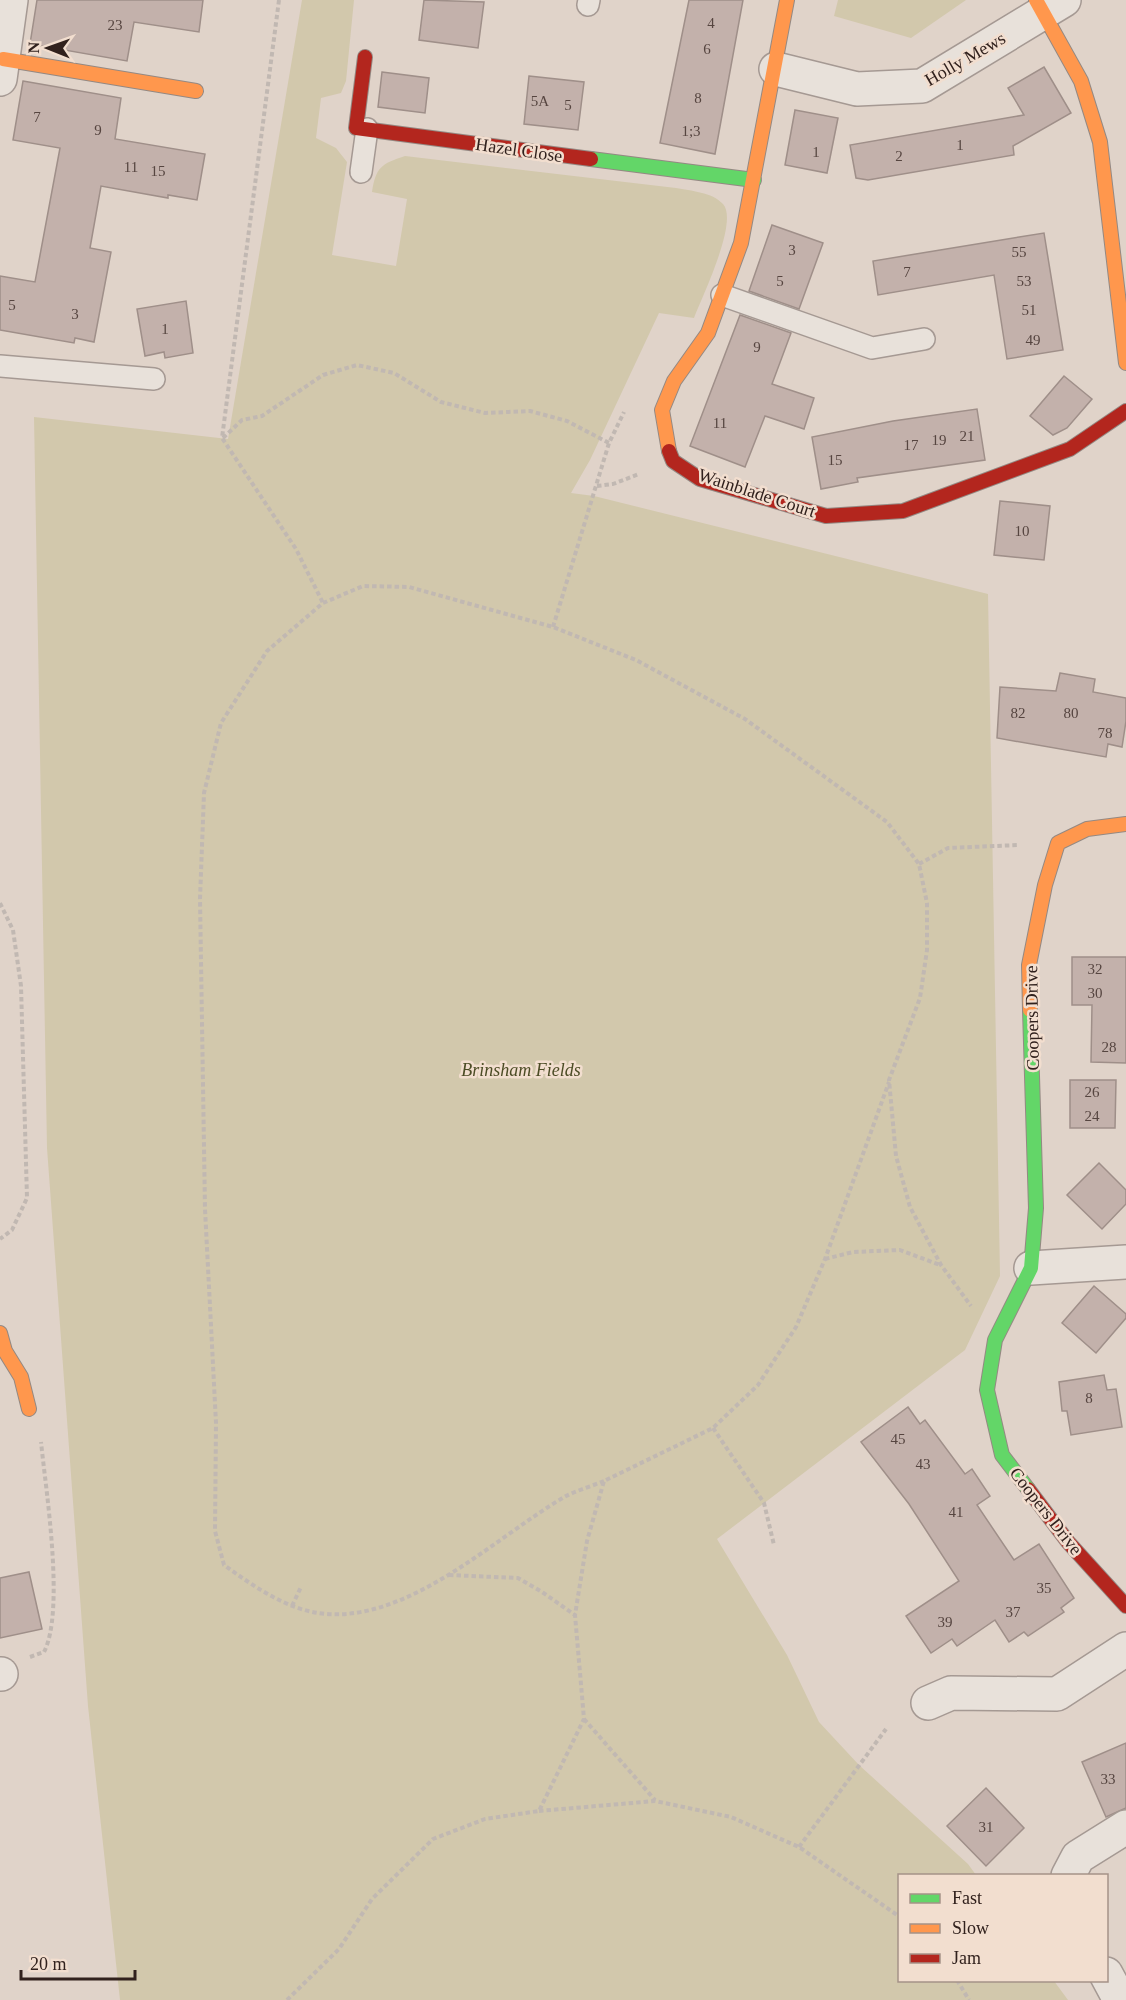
<svg xmlns="http://www.w3.org/2000/svg" width="1126" height="2000" font-family="Georgia,serif">
	<style>
		.green { fill: #d2c8ac }
		.building { fill: #c3b1ab; stroke: #9f8f89; stroke-width: 1.5 }
		.lines { fill: none; stroke-linecap: round; stroke-linejoin: round }
		.lane-casing { stroke: #a59993; stroke-width: 24 }
		.street-casing { stroke: #a59993; stroke-width: 36 }
		.fast-casing { stroke: #948983; stroke-width: 16 }
		.slow-casing { stroke: #948983; stroke-width: 16 }
		.jam-casing { stroke: #948983; stroke-width: 16 }
		.path { stroke: #c1b8b2; stroke-width: 4; stroke-dasharray: 4.5 3; stroke-linecap: butt }
		.lane { stroke: #e8e1da; stroke-width: 21 }
		.street { stroke: #e8e1da; stroke-width: 33 }
		.fast { stroke: #63d668; stroke-width: 14 }
		.slow { stroke: #ff974d; stroke-width: 14 }
		.jam { stroke: #b3261e; stroke-width: 14 }
		.labels { text-anchor: middle; stroke-width: 5; stroke-linejoin: round; paint-order: stroke }
		.number-label { font-size: 15px; fill: #564540 }
		.street-label { font-size: 18px; fill: #31211d; stroke: #f2decf }
		.park-label { font-size: 18px; font-style: italic; fill: #4c4c25; stroke: #f2decf }
	</style>
	<rect width="100%" height="100%" fill="#e0d3c9"/>
	<g class="green">
		<path d="M302 0H354L346 81 341 93 321 98 316 138 336 148 347 162 332 255 396 266 407 199 372 192C376 167 381 164 405 156L676 188C691 191 712 192 723 204 739 221 702 297 694 318L659 313 590 460 571 493 594 496 988 594 1000 1276 965 1350 717 1539 787 1655 819 1722 859 1765 968 1864 976 1875 900 1876V1980L1054 1981 1068 2000H120L88 1706 47 1148 34 417 228 439Z"/>
		<polygon points="838,0 966,0 911,38 834,16"/>
	</g>
	<g class="building">
		<polygon points="37,0 203,0 199,32 134,22 127,61 30,44"/>
		<polygon points="424,0 484,2 478,48 419,40"/>
		<polygon points="689,0 743,0 715,154 660,143"/>
		<polygon points="1044,67 1071,113 1013,146 1014,155 868,180 856,178 850,145 1024,115 1008,88"/>
		<polygon points="382,72 429,78 425,113 378,107"/>
		<polygon points="529,76 584,82 578,130 524,124"/>
		<polygon points="23,81 121,98 115,139 205,154 197,200 168,195 168,198 101,186 90,248 111,252 94,342 75,338 74,343 0,330 0,276 35,282 60,148 13,140"/>
		<polygon points="795,110 838,118 827,173 785,165"/>
		<polygon points="772,225 823,243 799,309 749,291"/>
		<polygon points="1044,233 1063,350 1007,359 994,275 878,295 873,261"/>
		<polygon points="186,301 193,353 165,358 164,352 145,356 137,309"/>
		<polygon points="740,315 791,333 772,384 814,398 804,429 765,416 745,467 690,446"/>
		<polygon points="1064,376 1092,399 1067,428 1053,435 1030,416"/>
		<polygon points="977,409 985,460 857,478 858,482 821,489 812,437 893,421"/>
		<polygon points="1000,501 1050,506 1044,560 994,555"/>
		<polygon points="1060,673 1095,679 1093,692 1126,698 1126,721 1122,747 1108,744 1106,757 997,738 1000,687 1056,691"/>
		<polygon points="1072,957 1126,957 1126,1063 1091,1062 1092,1005 1072,1005"/>
		<polygon points="1070,1080 1116,1080 1115,1128 1070,1128"/>
		<polygon points="1099,1163 1126,1190 1126,1204 1102,1229 1067,1195"/>
		<polygon points="1094,1286 1126,1314 1126,1318 1096,1353 1062,1323"/>
		<polygon points="1104,1375 1107,1390 1116,1389 1122,1427 1071,1435 1067,1411 1062,1411 1059,1382"/>
		<polygon points="908,1407 920,1424 925,1420 965,1474 972,1469 990,1496 977,1505 1014,1560 1039,1544 1074,1598 1061,1608 1064,1612 1028,1636 1024,1632 1009,1642 995,1620 957,1646 952,1639 931,1653 906,1616 959,1581 909,1504 861,1442"/>
		<polygon points="29,1572 42,1629 0,1638 0,1578"/>
		<polygon points="1126,1743 1126,1808 1106,1817 1082,1762"/>
		<polygon points="986,1788 1024,1828 986,1866 947,1826"/>
	</g>
	<g class="lines">
		<defs>
			<g id="lane">
				<polyline points="588,5 589,0"/>
				<polyline points="361,172 367,129"/>
				<polyline points="722,295 872,348 924,339"/>
				<polyline points="0,366 154,379"/>
			</g>
			<g id="street">
				<polyline points="776,69 857,89 922,86 1064,0"/>
				<polyline points="0,79 11,0"/>
				<polyline points="1031,1268 1126,1262"/>
				<polyline points="0,1674 1,1674"/>
				<polyline points="928,1703 951,1693 1057,1694 1126,1649"/>
				<polyline points="1068,1876 1078,1857 1126,1827"/>
				<polyline points="1106,1974 1120,2000"/>
			</g>
			<g id="fast">
				<polyline points="591,159 754,180"/>
				<polyline points="1028,1489 1002,1455 987,1390 995,1340 1031,1268 1036,1208 1030,1010"/>
			</g>
			<g id="slow">
				<polyline points="1036,0 1081,81 1100,142 1126,363"/>
				<polyline points="3,59 196,91"/>
				<polyline points="669,451 662,410 674,381 708,333 741,243 787,0"/>
				<polyline points="1030,1010 1029,965 1045,885 1058,843 1087,829 1126,824"/>
				<polyline points="0,1333 5,1351 21,1377 29,1409"/>
			</g>
			<g id="jam">
				<polyline points="365,57 356,128 591,159"/>
				<polyline points="669,451 673,461 700,479 826,516 903,511 1070,449 1126,411"/>
				<polyline points="1028,1489 1068,1542 1126,1606"/>
			</g>
		</defs>
		<use href="#lane" class="lane-casing"/>
		<use href="#street" class="street-casing"/>
		<use href="#fast" class="fast-casing"/>
		<use href="#slow" class="slow-casing"/>
		<use href="#jam" class="jam-casing"/>
		<g class="path">
			<polyline points="279,0 222,438 296,549 323,603"/>
			<polyline points="223,438 242,420 262,416 323,375 357,365 394,373 441,402 485,413 530,411 567,421 609,443"/>
			<polyline points="597,486 613,484 639,474"/>
			<polyline points="553,627 609,443 624,412"/>
			<polyline points="919,864 948,848 1019,845"/>
			<polyline points="0,903 13,930 21,986 27,1198 12,1230 0,1239"/>
			<polyline points="825,1259 853,1252 900,1250 940,1265"/>
			<polyline points="713,1428 764,1503 774,1545"/>
			<path d="M604 1481C592 1486 578 1490 566 1496 488 1541 387 1646 290 1605 266 1595 245 1580 224 1565L215 1531 216 1423 205 1209 200 899 204 793 221 723 267 651 323 603 363 586 409 587 553 627 636 660 745 719 887 822 919 864 927 903V950L920 998 889 1080 896 1156 910 1207 941 1265 971 1306"/>
			<polyline points="449,1575 518,1578 542,1592 575,1615"/>
			<polyline points="292,1606 301,1587"/>
			<path d="M30 1657 44 1652C65 1611 46 1491 41 1442"/>
			<polyline points="584,1719 655,1800"/>
			<polyline points="539,1811 655,1801 731,1817 799,1847 900,1917"/>
			<polyline points="799,1847 886,1729"/>
			<polyline points="957,1980 969,2000"/>
			<polyline points="287,2000 339,1949 372,1899 433,1839 485,1819 539,1811 584,1719 575,1615 587,1541 604,1481 713,1428 758,1385 796,1327 825,1259 889,1082"/>
		</g>
		<use href="#lane" class="lane"/>
		<use href="#street" class="street"/>
		<use href="#fast" class="fast"/>
		<use href="#slow" class="slow"/>
		<use href="#jam" class="jam"/>
	</g>
	<g class="labels">
		<g class="number-label">
			<text x="711" y="28">4</text>
			<text x="115" y="30">23</text>
			<text x="707" y="54">6</text>
			<text x="698" y="103">8</text>
			<text x="540" y="106">5A</text>
			<text x="568" y="110">5</text>
			<text x="37" y="122">7</text>
			<text x="98" y="135">9</text>
			<text x="691" y="136">1;3</text>
			<text x="960" y="150">1</text>
			<text x="816" y="157">1</text>
			<text x="899" y="161">2</text>
			<text x="131" y="172">11</text>
			<text x="158" y="176">15</text>
			<text x="792" y="255">3</text>
			<text x="1019" y="257">55</text>
			<text x="907" y="277">7</text>
			<text x="780" y="286">5</text>
			<text x="1024" y="286">53</text>
			<text x="12" y="310">5</text>
			<text x="1029" y="315">51</text>
			<text x="75" y="319">3</text>
			<text x="165" y="334">1</text>
			<text x="1033" y="345">49</text>
			<text x="757" y="352">9</text>
			<text x="720" y="428">11</text>
			<text x="967" y="441">21</text>
			<text x="939" y="445">19</text>
			<text x="911" y="450">17</text>
			<text x="835" y="465">15</text>
			<text x="1022" y="536">10</text>
			<text x="1018" y="718">82</text>
			<text x="1071" y="718">80</text>
			<text x="1105" y="738">78</text>
			<text x="1095" y="974">32</text>
			<text x="1095" y="998">30</text>
			<text x="1109" y="1052">28</text>
			<text x="1092" y="1097">26</text>
			<text x="1092" y="1121">24</text>
			<text x="1089" y="1403">8</text>
			<text x="898" y="1444">45</text>
			<text x="923" y="1469">43</text>
			<text x="956" y="1517">41</text>
			<text x="1044" y="1593">35</text>
			<text x="1013" y="1617">37</text>
			<text x="945" y="1627">39</text>
			<text x="1108" y="1784">33</text>
			<text x="986" y="1832">31</text>
		</g>
		<g class="street-label">
			<text transform="translate(965 59) rotate(-30)" y="6">Holly Mews</text>
			<text transform="translate(519 150) rotate(8)" y="6">Hazel Close</text>
			<text transform="translate(757 493) rotate(18)" y="6">Wainblade Court</text>
			<text transform="translate(1032 1018) rotate(-91)" y="6">Coopers Drive</text>
			<text transform="translate(1046 1511) rotate(52)" y="6">Coopers Drive</text>
		</g>
		<g class="park-label">
			<text x="521" y="1076">Brinsham Fields</text>
		</g>
	</g>
	<rect x="898" y="1874" width="210" height="108" fill="#f2decf" stroke="#a59288" stroke-width="1.5"/>
	<rect x="910" y="1894" width="30" height="9" fill="#63d668" stroke="#a59288" stroke-width="1.5"/>
	<text x="952" y="1904" font-size="18" fill="#31211d">Fast</text>
	<rect x="910" y="1924" width="30" height="9" fill="#ff974d" stroke="#a59288" stroke-width="1.5"/>
	<text x="952" y="1934" font-size="18" fill="#31211d">Slow</text>
	<rect x="910" y="1954" width="30" height="9" fill="#b3261e" stroke="#a59288" stroke-width="1.5"/>
	<text x="952" y="1964" font-size="18" fill="#31211d">Jam</text>
	<g transform="translate(48 48) rotate(271)" stroke="#f2decf" stroke-width="4.5" paint-order="stroke">
	<path d="M0-4.5L10 22L0 15L-10 22Z" fill="#31211d"/>
	<text y="-9" font-size="16" font-weight="bold" text-anchor="middle" fill="#31211d">N</text>
	</g>
	<path d="M21 1970v9h114v-9" fill="none" stroke="#31211d" stroke-width="3"/>
	<text x="30" y="1970" font-size="18" fill="#31211d" stroke="#f2decf" stroke-width="4.5" paint-order="stroke">20 m</text>
</svg>
